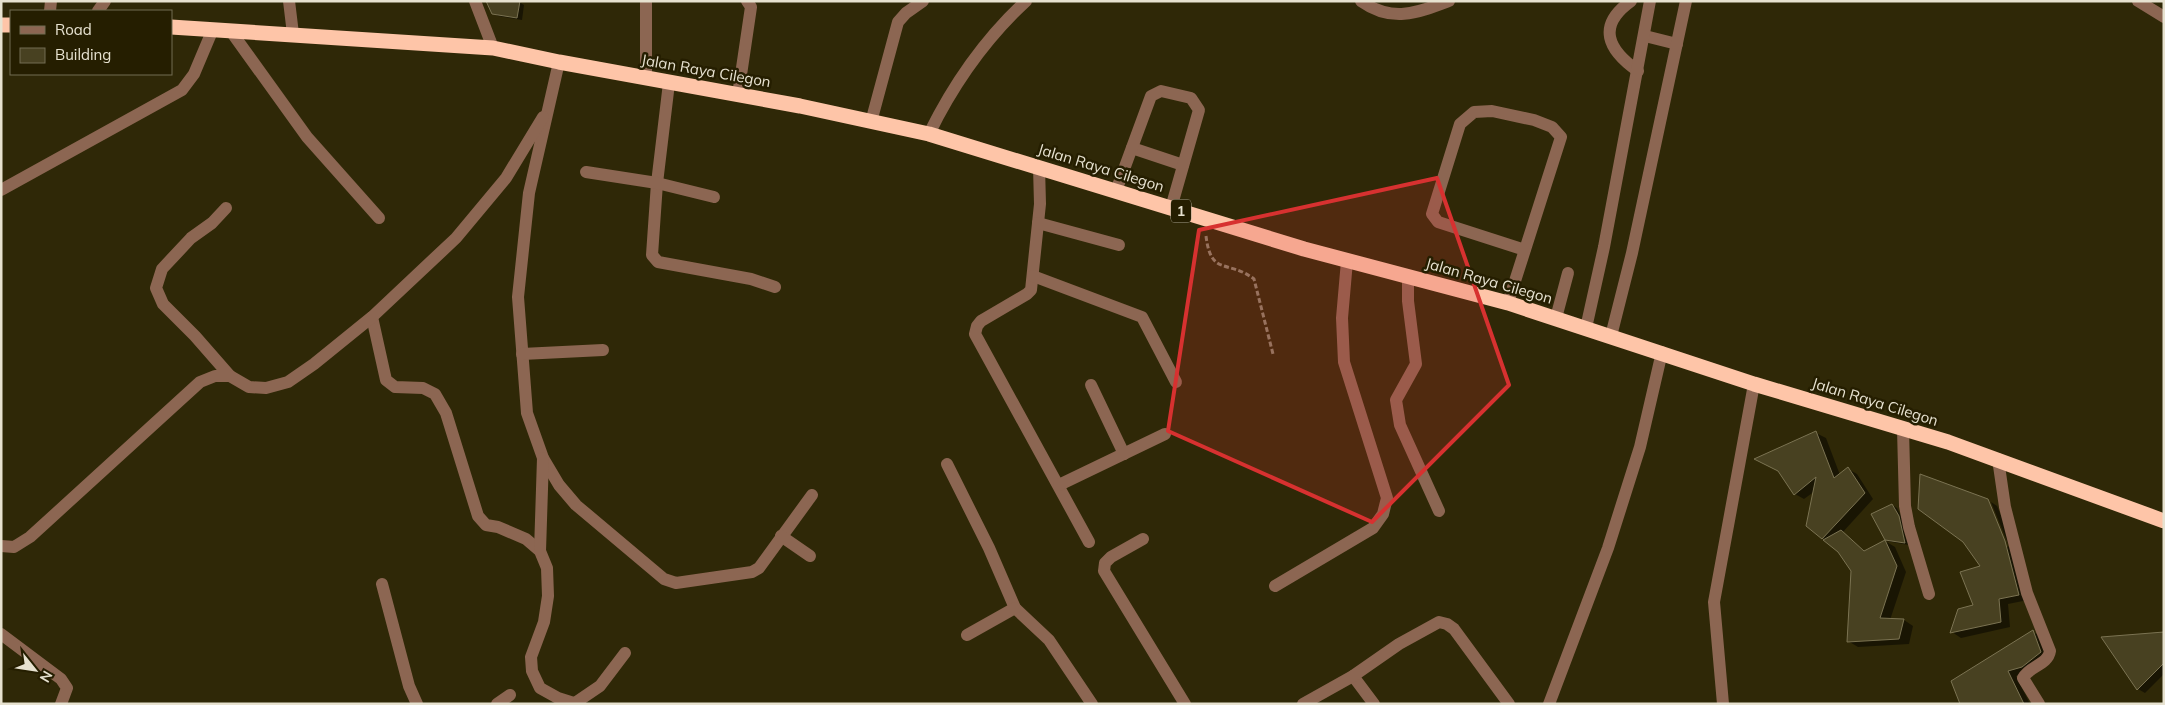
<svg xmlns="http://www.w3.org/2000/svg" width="2165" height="705" font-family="Mulish,sans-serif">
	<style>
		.shadow { fill: #0007 }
		.building { fill: #484121; stroke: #7b7352 }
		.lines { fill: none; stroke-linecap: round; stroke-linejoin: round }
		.path { stroke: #898369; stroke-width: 3; stroke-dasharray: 5 2.5; stroke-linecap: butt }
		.minor { stroke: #8c6652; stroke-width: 12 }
		.highway { stroke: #fec5a8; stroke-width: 15 }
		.marked { fill: #d73130; fill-opacity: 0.2; stroke: #d73130; stroke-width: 4; stroke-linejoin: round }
		.labels { text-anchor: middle; stroke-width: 5; stroke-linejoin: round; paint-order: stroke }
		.shield { fill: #251e00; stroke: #ada792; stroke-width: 1 }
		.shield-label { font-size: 14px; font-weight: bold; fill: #e7e2d0 }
		.street-label { font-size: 15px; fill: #e7e2d0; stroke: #251e00 }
	</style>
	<rect width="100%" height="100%" fill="#2f2807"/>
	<g class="shadow">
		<polygon points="519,2 524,5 522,20 498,16 493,13"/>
		<polygon points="1816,433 1826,438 1840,475 1848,469 1857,474 1873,499 1842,533 1866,552 1885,541 1895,547 1906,572 1890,620 1904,620 1913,626 1909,644 1858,647 1848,641 1852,571 1839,552 1823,538 1815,491 1804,499 1795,494"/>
		<polygon points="1991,502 1997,506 2014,547 2028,600 2008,604 2010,627 1961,638 1952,632 1975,606 1982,566 2009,546"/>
		<polygon points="1892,505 1897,508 1903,520 1909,545 1886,541"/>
		<polygon points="2033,632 2042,637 2050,657 2031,672 2016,676 2030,704 1961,704"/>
		<polygon points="2164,633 2164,674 2145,693 2138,689"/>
	</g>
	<g class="building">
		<polygon points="486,1 520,1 517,18 492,14"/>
		<polygon points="1816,431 1834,478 1848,467 1865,493 1822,539 1806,526 1816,477 1794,495 1778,471 1754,459"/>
		<polygon points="1920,474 1988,499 2005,541 2019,595 1999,599 2001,622 1950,633 1958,609 1973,605 1960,572 1980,566 1963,542 1918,509"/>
		<polygon points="1892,504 1899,516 1905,543 1885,540 1871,514"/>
		<polygon points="1841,530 1864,551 1885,540 1897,566 1880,618 1904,619 1899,639 1847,642 1851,571 1838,552 1823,540"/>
		<polygon points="2033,630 2041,652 2022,667 2008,671 2024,704 1960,704 1951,681"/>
		<polygon points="2164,632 2164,663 2137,690 2101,637"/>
	</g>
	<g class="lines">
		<path class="path" d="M1206 236C1211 277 1228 259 1254 279L1273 354"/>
		<g class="minor">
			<polyline points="289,1 293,34"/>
			<polyline points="475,1 493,48"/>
			<polyline points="646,1 646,78"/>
			<path d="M1361 1C1392 23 1417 13 1449 1"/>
			<path d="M1631 1C1596 26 1608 50 1638 71"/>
			<polyline points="2138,1 2164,17"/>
			<polyline points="50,11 51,1"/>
			<polyline points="98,11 105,1"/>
			<polyline points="230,30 307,137 379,218"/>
			<polyline points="1645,36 1677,44"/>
			<polyline points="559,62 529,193 518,297 527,413 543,458 559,485 576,505 664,579 676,583 752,572 759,568 812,495"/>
			<polyline points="669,83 657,183 652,255 658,262 751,279 775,287"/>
			<polyline points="738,95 751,7 747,1"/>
			<polyline points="871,122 898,22 906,13 923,1"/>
			<path d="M929 134C953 85 985 39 1026 1"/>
			<polyline points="1132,148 1183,165"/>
			<polyline points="1039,167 1040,204 1031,290 1027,294 981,321 977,326 975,334 1089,542"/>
			<polyline points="586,172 657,183 714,197"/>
			<polyline points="1,190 182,90 194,74 213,29"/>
			<polyline points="1116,191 1151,96 1161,91 1191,98 1199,110 1171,208"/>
			<polyline points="226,208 212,223 191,238 162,269 156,288 163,304 195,336 230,376"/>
			<polyline points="1038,223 1119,245"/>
			<polyline points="1033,276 1142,317 1176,382"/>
			<polyline points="1408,277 1408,301 1416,364 1396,400 1400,425 1439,511"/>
			<polyline points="1508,303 1561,137 1552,127 1534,120 1492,111 1474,112 1460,124 1432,214 1438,222 1525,250"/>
			<polyline points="372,317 386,380 395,387 423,388 435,394 446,413 478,516 486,525 498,527 526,539 540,551 547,568 548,596 544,622 531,657 532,671 540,688 558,698 577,704"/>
			<polyline points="1556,318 1568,273"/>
			<polyline points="1586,328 1604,247 1650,1"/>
			<polyline points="1611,336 1632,253 1686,1"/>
			<polyline points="522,354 603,350"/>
			<polyline points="1091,385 1124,454"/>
			<polyline points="1903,429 1905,506 1909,527 1929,594"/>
			<path d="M1998 459 2005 507 2027 593 2050 651C2048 665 2029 666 2023 678L2039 704"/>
			<polyline points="947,464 989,548 1015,608 1049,640 1092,704"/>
			<polyline points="1059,485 1165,434"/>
			<polyline points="781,536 810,556"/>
			<polyline points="1143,539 1111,557 1105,563 1104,571 1185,704"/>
			<polyline points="1,546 14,547 30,537 200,382 215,376 230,376 249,387 266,388 288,382 314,364 372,317 456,238 506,178 543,117"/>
			<polyline points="540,551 543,458"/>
			<polyline points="382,584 409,686 417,704"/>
			<polyline points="1275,586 1373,528 1383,514 1387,498 1344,362 1342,318 1347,261"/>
			<polyline points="1,634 61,679 67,688 61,704"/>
			<polyline points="967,635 1015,608"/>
			<polyline points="1353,676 1374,704"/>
			<polyline points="575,703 600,686 625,653"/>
			<polyline points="497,704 510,695"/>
			<polyline points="1303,704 1353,676 1399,644 1439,622 1447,624 1454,629 1509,704"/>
			<polyline points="1549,704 1608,548 1640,447 1662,352"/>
			<polyline points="1723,704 1714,602 1754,384"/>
		</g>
		<g class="highway">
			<polyline points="1,25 11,25"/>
			<polyline points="171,27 493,48 559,62 800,106 929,134 1304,249 1508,303 1754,384 1948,442 2164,521"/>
		</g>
	</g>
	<path class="marked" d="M1437 178 1509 385 1372 522 1168 431 1199 230Z"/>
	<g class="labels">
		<rect class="shield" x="1171" y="199.5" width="20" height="23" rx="4"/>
		<g class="shield-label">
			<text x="1181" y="216">1</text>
		</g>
		<g class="street-label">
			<text transform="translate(706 71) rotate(10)" y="5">Jalan Raya Cilegon</text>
			<text transform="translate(1101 168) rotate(17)" y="5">Jalan Raya Cilegon</text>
			<text transform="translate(1489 281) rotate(16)" y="5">Jalan Raya Cilegon</text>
			<text transform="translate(1875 402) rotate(17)" y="5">Jalan Raya Cilegon</text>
		</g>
	</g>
	<rect width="2165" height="705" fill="none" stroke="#e7e2d0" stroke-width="5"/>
	<rect x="10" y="10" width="162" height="65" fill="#251e00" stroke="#736c53"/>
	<rect x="20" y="26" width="25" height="8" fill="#8c6652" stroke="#736c53"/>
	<text x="55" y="35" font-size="15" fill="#e7e2d0">Road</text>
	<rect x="20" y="48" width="25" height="15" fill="#484121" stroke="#736c53"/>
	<text x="55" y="60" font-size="15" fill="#e7e2d0">Building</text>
	<g transform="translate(35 670) rotate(120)" stroke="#251e00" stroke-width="4" paint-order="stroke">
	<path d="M0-4L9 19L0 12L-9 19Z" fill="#e7e2d0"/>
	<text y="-8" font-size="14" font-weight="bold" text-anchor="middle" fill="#e7e2d0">N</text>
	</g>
</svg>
